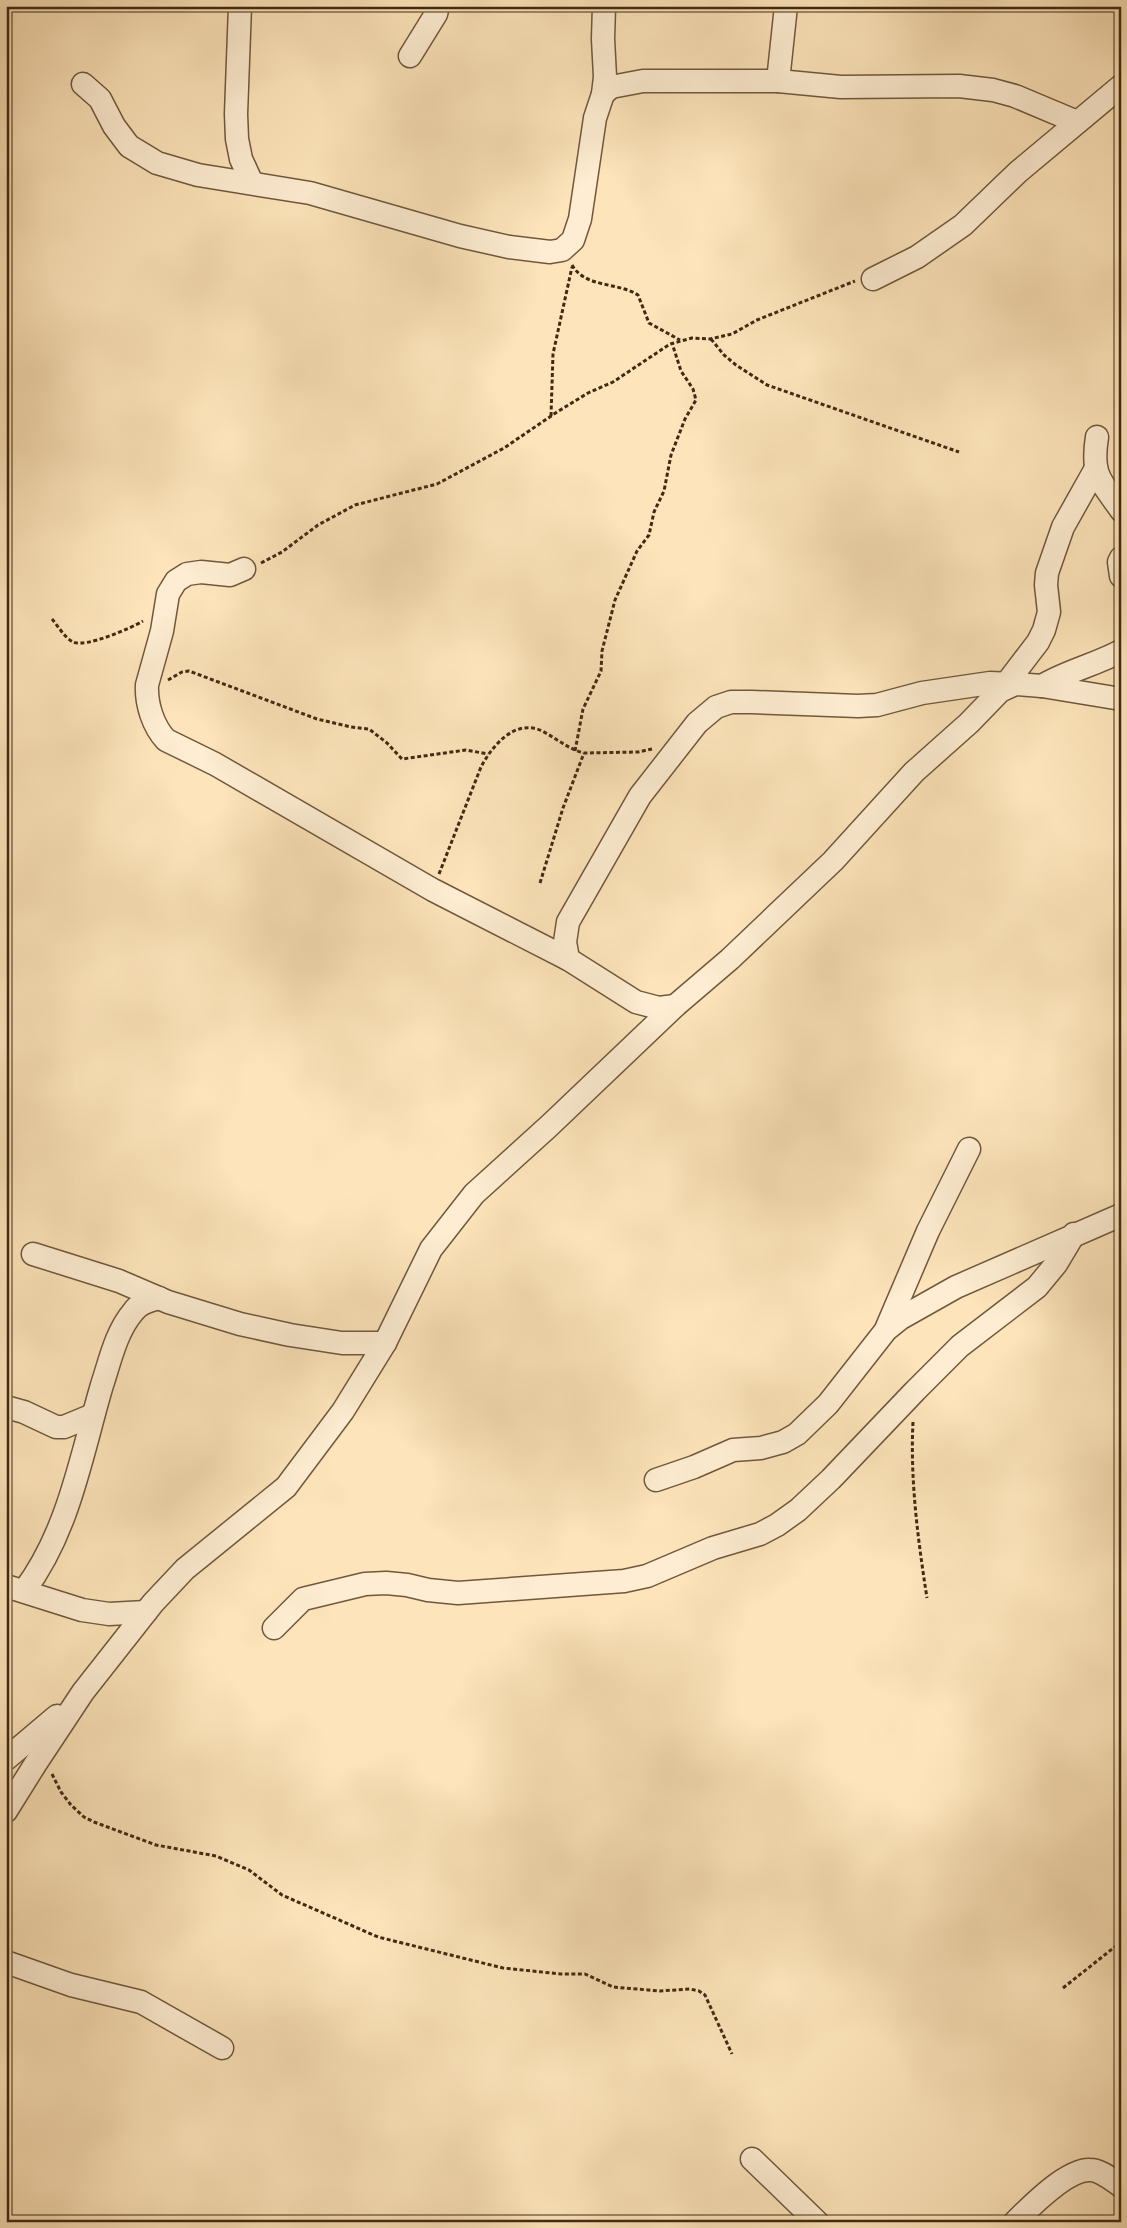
<svg xmlns="http://www.w3.org/2000/svg" width="1127" height="2228" font-family="Alegreya,serif">
	<style>
		.lines { fill: none; stroke-linecap: round; stroke-linejoin: round }
		.minor-casing { stroke: #70583c; stroke-width: 25 }
		.path { stroke: #412a12; stroke-width: 3; stroke-dasharray: 4 2.5; stroke-linecap: butt }
		.minor { stroke: #feedd2; stroke-width: 22 }
	</style>
	<rect width="100%" height="100%" fill="#fde4ba"/>
	<filter id="stains"><feTurbulence type="fractalNoise" baseFrequency=".004" numOctaves="4"/><feColorMatrix values="0 0 0 0 .2 0 0 0 0 .09 0 0 0 0 .02 0 0 0 .5 -.17"/></filter>
	<radialGradient id="worn" r=".72"><stop offset=".6" stop-color="#630" stop-opacity="0"/><stop offset="1" stop-color="#630" stop-opacity=".3"/></radialGradient>
	<g class="lines">
		<defs>
			<g id="minor">
				<polyline points="240,6 236,114 237,139 241,159 252,183"/>
				<polyline points="410,56 436,14 438,6"/>
				<polyline points="778,81 786,6"/>
				<polyline points="83,84 100,99 114,126 129,146 157,163 198,175 310,193 460,236 509,247 550,252 562,250 573,240 580,219 595,118 603,94 605,77 603,39 604,6"/>
				<polyline points="603,94 611,87 643,81 778,81 841,87 959,86 993,90 1015,96 1077,122"/>
				<polyline points="873,279 917,257 963,225 1018,172 1121,86"/>
				<path d="M1097 437C1091 475 1100 480 1121 510"/>
				<polyline points="1121,558 1119,562 1121,576"/>
				<path d="M244 569 230 575 201 572 187 574 176 581 168 594 162 631 147 685C146 704 153 726 166 740L215 764 433 890 568 959 636 1002 659 1008 675 1006"/>
				<polyline points="1006,684 1038,642 1044,630 1049,612 1046,585 1047,573 1063,527 1095,470"/>
				<path d="M1042 686C1067 671 1095 665 1121 651"/>
				<polyline points="568,959 565,942 568,922 640,796 697,723 716,707 731,702 752,702 858,706 877,705 922,693 990,683 1014,684"/>
				<polyline points="33,1254 119,1281 168,1302 240,1324 290,1335 342,1343 385,1343"/>
				<polyline points="887,1327 928,1231 969,1149"/>
				<polyline points="6,1407 24,1412 56,1427 64,1427 93,1415"/>
				<polyline points="656,1480 694,1467 733,1450 761,1448 783,1442 797,1434 828,1404 886,1330 901,1318 956,1287 1121,1215"/>
				<polyline points="6,1586 82,1610 109,1614 146,1612"/>
				<path d="M24 1591C69 1531 81 1456 102 1385 110 1361 116 1332 133 1312 139 1303 149 1301 159 1298"/>
				<polyline points="274,1628 303,1599 365,1584 386,1583 407,1585 428,1590 458,1593 624,1581 647,1576 713,1548 760,1534 777,1525 798,1510 831,1479 915,1391 960,1346 1037,1287 1056,1264 1074,1234"/>
				<polyline points="6,1759 57,1716"/>
				<polyline points="6,1811 36,1763 83,1692 153,1603 185,1569 286,1487 343,1411 385,1343 431,1249 474,1194 549,1126 675,1006 730,959 833,861 914,772 969,723 1000,691 1015,684 1042,686 1121,699"/>
				<polyline points="6,1962 71,1985 141,2002 222,2048"/>
				<polyline points="752,2159 817,2222"/>
				<path d="M1015 2222C1030 2207 1067 2169 1090 2170 1101 2170 1112 2180 1121 2186"/>
			</g>
		</defs>
		<use href="#minor" class="minor-casing"/>
		<g class="path">
			<path d="M572 265C585 288 618 282 638 295L649 323 680 340"/>
			<polyline points="711,339 724,355 736,365 767,385 959,452"/>
			<polyline points="551,416 553,354 572,267"/>
			<polyline points="261,563 282,552 318,525 355,505 437,484 504,448 557,412 588,393 613,382 670,344 692,338 710,339 732,334 757,320 855,281"/>
			<path d="M52 619C58 626 65 638 73 642 86 648 131 628 143 621"/>
			<polyline points="168,680 182,672 189,671 317,719 351,727 369,729 387,743 402,759 466,750 488,754"/>
			<polyline points="575,751 583,709 601,671 602,651 615,600 637,551 649,535 654,512 664,491 671,455 685,419 696,400 693,389 681,371 672,343"/>
			<path d="M439 874 481 767C492 746 515 718 542 731 556 738 568 749 584 753L638 752 652 749"/>
			<polyline points="540,883 563,808 584,753"/>
			<path d="M913 1422C910 1480 918 1540 927 1598"/>
			<polyline points="52,1774 61,1792 71,1805 84,1817 94,1822 156,1845 216,1856 249,1870 282,1895 378,1937 503,1968 561,1974 585,1974 613,1987 660,1991 690,1989 699,1991 705,1995 732,2054"/>
			<polyline points="1063,1988 1121,1942"/>
		</g>
		<use href="#minor" class="minor"/>
	</g>
	<rect width="1127" height="2228" fill="none" stroke="#fde4ba" stroke-width="25"/>
	<rect x="8" y="8" width="1112" height="2213" fill="none" stroke="#412a12" stroke-width="2.5"/>
	<rect x="12" y="12" width="1102" height="2203" fill="none" stroke="#412a12"/>
	<rect width="100%" height="100%" filter="url(#stains)"/>
	<rect width="100%" height="100%" fill="url(#worn)"/>
</svg>
